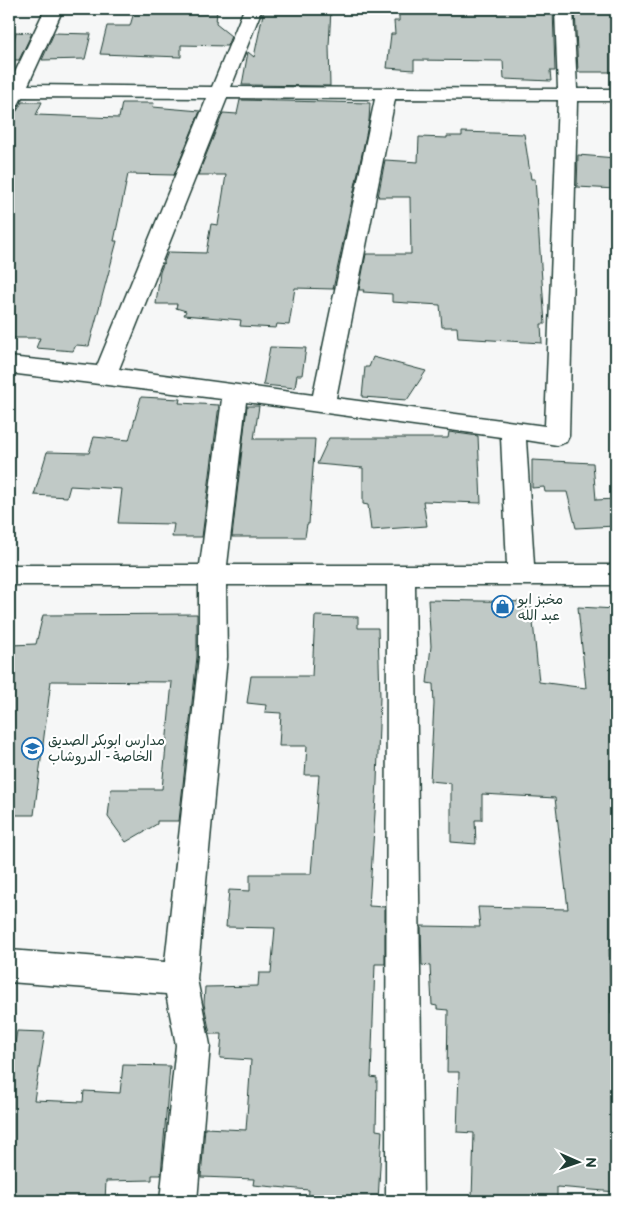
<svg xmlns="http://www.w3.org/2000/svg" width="625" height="1210" font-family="'Balsamiq Sans','Playpen Sans Arabic',sans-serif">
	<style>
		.building { fill: #c0c9c6; stroke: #1f3d34 }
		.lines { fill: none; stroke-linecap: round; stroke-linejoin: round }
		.minor-casing { stroke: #1f3d34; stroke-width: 3 }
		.minor { fill: #fff; fill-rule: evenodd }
		.labels { text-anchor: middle; stroke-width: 4.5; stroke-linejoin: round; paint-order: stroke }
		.poi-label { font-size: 14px; fill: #1f3d34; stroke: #fff; text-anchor: start }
	</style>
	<rect width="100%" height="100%" fill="#f6f7f7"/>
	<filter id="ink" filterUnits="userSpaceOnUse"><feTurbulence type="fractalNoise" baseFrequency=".02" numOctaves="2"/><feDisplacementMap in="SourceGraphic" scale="10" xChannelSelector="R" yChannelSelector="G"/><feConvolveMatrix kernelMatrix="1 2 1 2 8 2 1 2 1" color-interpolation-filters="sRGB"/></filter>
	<g filter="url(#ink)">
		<g class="building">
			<polygon points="178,9 217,9 216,24 231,36 227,46 181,45 181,57 100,54 107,26 130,26 134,12 178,12"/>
			<polygon points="264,9 331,9 329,46 330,86 242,85 248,52 254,57"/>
			<polygon points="399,9 553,9 555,71 550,71 551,81 504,79 503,61 414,60 414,70 387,68 391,34 395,34 394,21 399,21"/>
			<polygon points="575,9 616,9 616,72 578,72"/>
			<polygon points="16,32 32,33 19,60 9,60"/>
			<polygon points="54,33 91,34 85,59 42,60"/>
			<polygon points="240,100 370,103 369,121 333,289 295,288 289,325 277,324 276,328 240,326 241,320 184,315 186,311 176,308 177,304 156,304 160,272 168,252 206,253 211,224 218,225 226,175 198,175 223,113 237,114"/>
			<polygon points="22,102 42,102 36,115 119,118 122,103 154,103 153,107 200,111 174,175 128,174 114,241 117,241 89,346 76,345 73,351 36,348 40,338 9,338 9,113 17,111"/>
			<polygon points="462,132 524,134 531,179 535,179 545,324 541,324 542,343 458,338 457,327 442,327 440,305 392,302 392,294 363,292 364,290 359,290 366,254 411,254 410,197 378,197 385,160 418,162 419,137 447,138 447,136 462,136"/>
			<polygon points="578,155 616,158 616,189 577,187"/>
			<polygon points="270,347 306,348 302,375 297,375 295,388 263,385"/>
			<polygon points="373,357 426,371 407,400 362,397 365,367 369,367"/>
			<polygon points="141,397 180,399 179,403 219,405 202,537 172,537 174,524 118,523 122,489 70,486 67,497 34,495 47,452 89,453 94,437 129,440"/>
			<polygon points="247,406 259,406 254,439 315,439 309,524 307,524 305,537 232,537"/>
			<polygon points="449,432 478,436 481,503 423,501 427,526 371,530 368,505 363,504 363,468 317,464 329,438 448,438"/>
			<polygon points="532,460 593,463 596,500 616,499 616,526 576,528 567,492 545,492 544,487 532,488"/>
			<polygon points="428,600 531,602 539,682 586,688 578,607 616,609 616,949 609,949 611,1014 616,1015 616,1192 557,1187 557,1201 498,1201 472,1198 474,1133 457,1132 459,1072 447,1072 448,1010 437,1009 437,1006 432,1005 430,966 422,965 421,926 480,927 478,907 568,909 555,798 482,794 482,820 475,820 476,844 451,842 451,783 430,781 434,704 433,684 427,683 431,646"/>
			<polygon points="197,614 197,657 179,821 157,821 157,824 126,842 108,817 111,789 162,789 172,682 51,681 34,815 9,815 9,658 11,645 36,644 43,615"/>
			<polygon points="315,616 358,617 358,628 378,628 380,697 377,782 369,906 385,907 385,964 375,964 371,1077 377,1078 376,1130 382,1131 378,1201 308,1201 309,1190 253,1185 254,1179 201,1177 205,1128 246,1130 251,1060 220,1058 222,1034 210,1034 204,1004 205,987 258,986 259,973 271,973 275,928 226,927 229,890 250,891 250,874 311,874 319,775 305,775 307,746 279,746 281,713 265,712 266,705 247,703 251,676 312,676"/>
			<polygon points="17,1031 45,1032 34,1100 83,1102 84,1091 120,1093 123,1065 170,1066 161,1175 152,1175 152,1180 106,1181 105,1201 9,1201 9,1078"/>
		</g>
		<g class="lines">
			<defs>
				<path id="minor" d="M45 9H63L28 85 212 87 244 9H262L231 87 558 89 555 9H573L577 89H616V101H577L569 436 566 442 557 445 526 440 534 565H616V585H415L423 1201H386L387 585H226L227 657 197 979 210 1045 197 1201H160L176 1045 166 994 9 982V950L165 962 199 657V585H9V565H200L222 399 9 373V357L97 366 207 98 22 97 16 109 9 111V85ZM227 98 375 99 313 395 119 369ZM395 99 558 100 545 426 336 398ZM246 402 501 437 507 565H227Z"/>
			</defs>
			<use href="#minor" class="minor-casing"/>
			<use href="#minor" class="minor"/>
		</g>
	</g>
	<defs>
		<symbol id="shop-ring" viewBox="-11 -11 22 22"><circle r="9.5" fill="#fff" stroke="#1f6fb2" stroke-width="1.5"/><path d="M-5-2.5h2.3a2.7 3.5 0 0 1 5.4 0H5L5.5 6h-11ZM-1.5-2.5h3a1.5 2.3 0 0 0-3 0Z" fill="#1f6fb2"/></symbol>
		<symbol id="school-ring" viewBox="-11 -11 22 22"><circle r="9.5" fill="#fff" stroke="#1f6fb2" stroke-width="1.5"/><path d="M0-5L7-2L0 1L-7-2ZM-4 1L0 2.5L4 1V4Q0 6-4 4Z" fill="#1f6fb2"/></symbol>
	</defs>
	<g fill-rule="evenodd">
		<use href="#shop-ring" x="490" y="594" width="25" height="25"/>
		<use href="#school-ring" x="20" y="736" width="25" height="25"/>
	</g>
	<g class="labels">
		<g class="poi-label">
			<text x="518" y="604">مخبز ابو<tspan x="518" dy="16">عبد الله</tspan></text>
			<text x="48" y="745">مدارس ابوبكر الصديق<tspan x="48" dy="16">الخاصة - الدروشاب</tspan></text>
		</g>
	</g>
	<rect width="625" height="1210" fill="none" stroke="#fff" stroke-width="30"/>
	<rect x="15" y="15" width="595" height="1180" fill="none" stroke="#1f3d34" stroke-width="2" filter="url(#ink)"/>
	<g transform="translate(578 1162) rotate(92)" stroke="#ffffff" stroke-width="4" paint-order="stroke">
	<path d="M0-4L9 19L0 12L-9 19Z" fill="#1f3d34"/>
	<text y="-8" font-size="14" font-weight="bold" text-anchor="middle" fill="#1f3d34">N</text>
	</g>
</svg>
